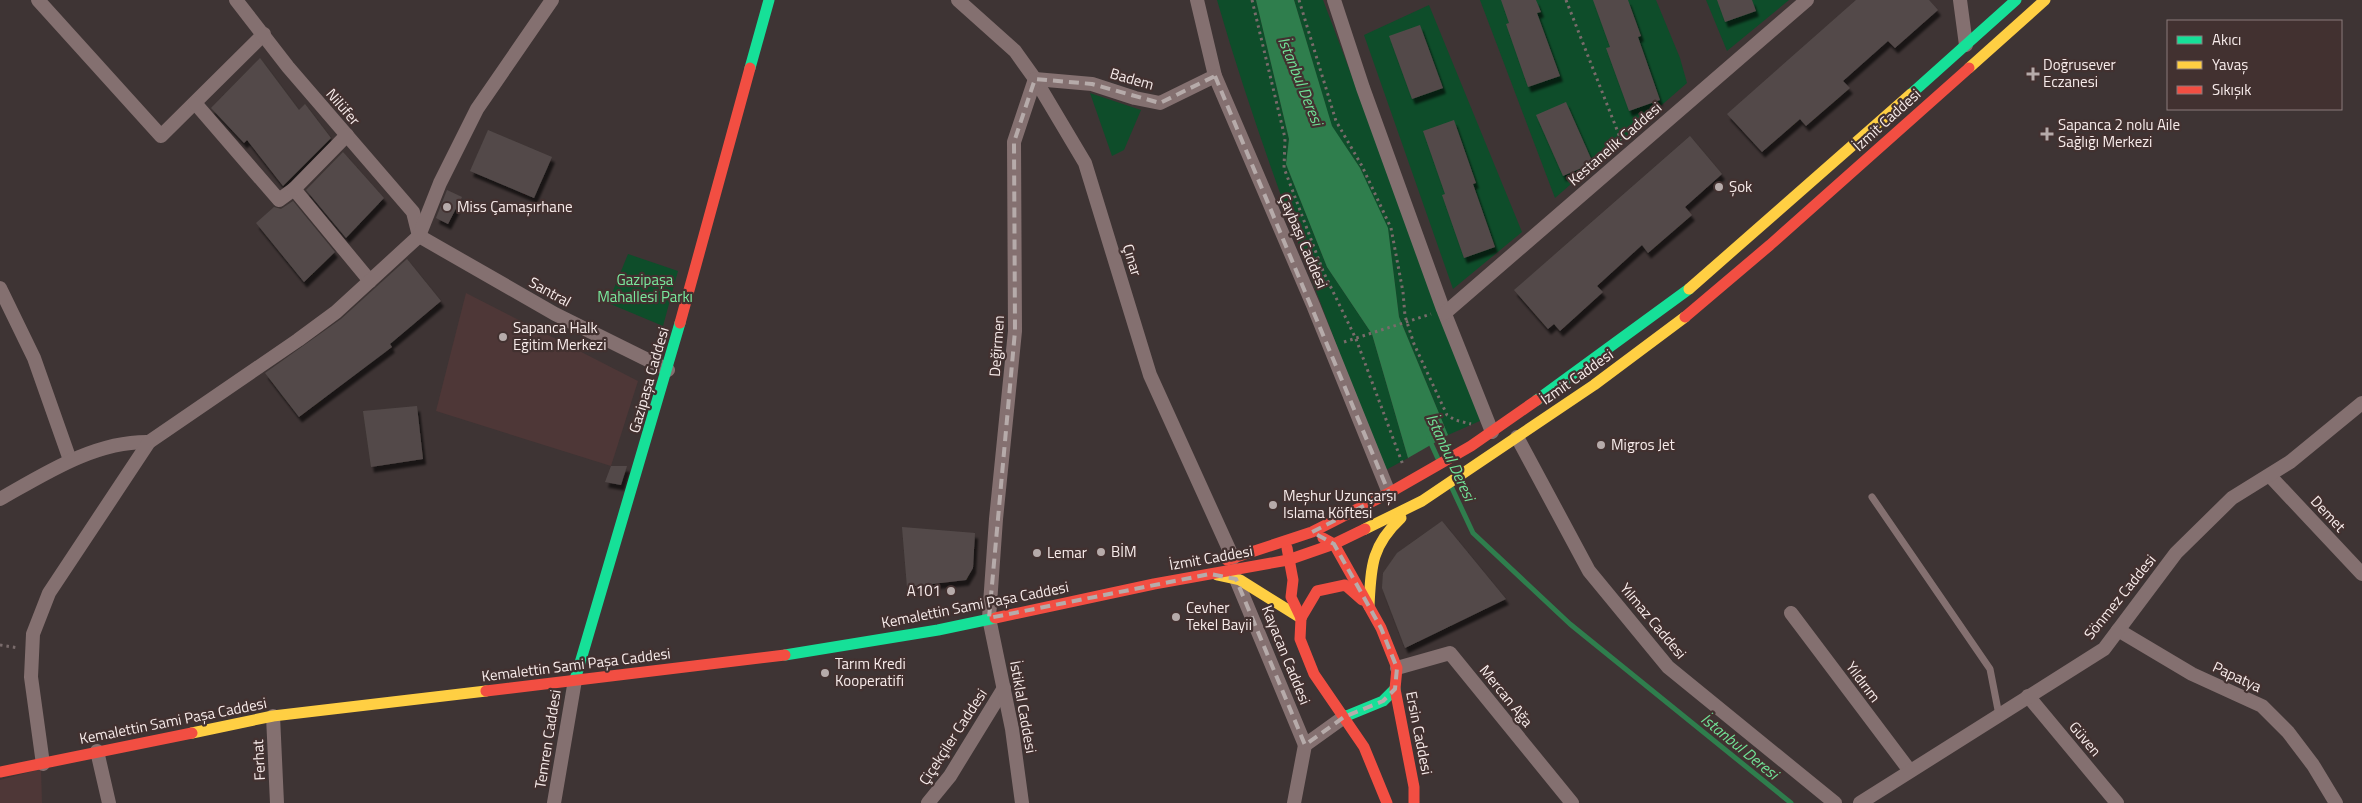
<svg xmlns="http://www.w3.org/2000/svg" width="2362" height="803" font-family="'Titillium Web',sans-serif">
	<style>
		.built { fill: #4e3737 }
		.green { fill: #0e4d2a }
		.water { fill: #2f7e4d }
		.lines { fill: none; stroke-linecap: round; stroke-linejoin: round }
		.stream { stroke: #2f7e4d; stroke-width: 5 }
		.building { fill: #534a49; filter: url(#shadow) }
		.path { stroke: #796b6b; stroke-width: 3; stroke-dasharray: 2.5 4; stroke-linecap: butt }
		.lane { stroke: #847070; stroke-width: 7 }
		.street { stroke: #847070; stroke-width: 14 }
		.fast { stroke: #16e098; stroke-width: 11 }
		.slow { stroke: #ffcf43; stroke-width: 11 }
		.jam { stroke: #f24e42; stroke-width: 11 }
		.marked { fill: none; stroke: #b6abaa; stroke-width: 4; stroke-dasharray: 10 6; stroke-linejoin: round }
		.poi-dot { fill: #b6abaa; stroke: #423130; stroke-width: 2 }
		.labels { text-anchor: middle; stroke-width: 4.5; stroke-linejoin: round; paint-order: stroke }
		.poi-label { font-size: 15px; fill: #f7ebea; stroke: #423130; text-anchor: start }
		.street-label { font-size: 15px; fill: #f7ebea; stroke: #423130 }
		.park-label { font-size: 15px; fill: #79ea9e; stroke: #423130 }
		.water-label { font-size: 16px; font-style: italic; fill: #70e196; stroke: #423130 }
	</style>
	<defs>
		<filter id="shadow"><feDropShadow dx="3" dy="5.5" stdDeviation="1" flood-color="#0009"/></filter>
	</defs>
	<rect width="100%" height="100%" fill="#3e3434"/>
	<g class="built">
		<polygon points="466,293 638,381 611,466 436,411"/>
		<polygon points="41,769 42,803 0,803 0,780"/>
	</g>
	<g class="green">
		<path d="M1217 0H1256L1289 139 1286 164 1327 267 1372 334 1408 458 1384 471C1326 315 1263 160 1217 0Z"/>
		<polygon points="1294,0 1323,0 1482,420 1448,435 1399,317 1388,230 1360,168 1332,127"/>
		<polygon points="1480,0 1656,0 1680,58 1687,83 1555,198"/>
		<polygon points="1706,0 1789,0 1727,51"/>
		<polygon points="1429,5 1522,232 1453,289 1364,35"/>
		<polygon points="1090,93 1141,110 1124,150 1112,156"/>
		<polygon points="628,254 678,271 663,326 608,303"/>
	</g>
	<polygon class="water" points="1256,0 1294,0 1332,126 1360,168 1388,228 1399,317 1448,435 1408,458 1372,334 1327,267 1286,164 1289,139"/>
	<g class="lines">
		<g class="stream">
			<polyline points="1429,439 1439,461"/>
			<polyline points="1451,486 1473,533 1570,624 1791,803"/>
		</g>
	</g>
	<g class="building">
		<polygon points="1501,0 1536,0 1541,12 1537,13 1560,76 1528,87 1506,24 1509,23"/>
		<polygon points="1593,0 1628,0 1641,36 1638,37 1660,100 1629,111 1606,48 1610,47"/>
		<polygon points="1717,0 1752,0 1756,11 1725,22"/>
		<polygon points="1856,0 1929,0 1938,10 1895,48 1888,41 1843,81 1850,88 1806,126 1800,119 1762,152 1727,114"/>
		<polygon points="1420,25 1443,88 1412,99 1389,36"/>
		<polygon points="260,58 299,110 305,104 331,138 283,186 247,140 244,143 211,108"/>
		<polygon points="1566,102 1593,163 1563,176 1536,115"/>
		<polygon points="1454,120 1476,183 1473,184 1495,247 1464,258 1442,195 1445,194 1423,131"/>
		<polygon points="488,130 552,157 534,198 470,171"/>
		<polygon points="1690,136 1722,174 1685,207 1692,215 1648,253 1642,245 1597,286 1603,292 1560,331 1554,324 1548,329 1514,290"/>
		<polygon points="343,152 384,198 346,238 306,190"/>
		<polygon points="447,190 462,197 448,224 436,218"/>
		<polygon points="293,201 335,252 304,282 256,223 274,207 281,209"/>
		<polygon points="407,259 441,301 390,344 392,347 299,417 265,373 341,319"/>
		<polygon points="417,406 423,459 371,467 363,411"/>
		<polygon points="611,466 627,466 621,485 605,482"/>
		<polygon points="1442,521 1506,599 1405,648 1382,588 1383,573 1397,553"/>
		<polygon points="902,527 975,533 973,568 966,580 907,587"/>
	</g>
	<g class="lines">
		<g class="path">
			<polyline points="1252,0 1285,138 1284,168 1323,271 1356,339 1403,465"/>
			<polyline points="1299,0 1336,121 1362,166 1391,228 1403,292 1405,316 1414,344 1447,415 1455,420 1471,424"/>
			<polyline points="1566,0 1621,140"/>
			<polyline points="1344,342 1431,314"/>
			<polyline points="0,645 19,648"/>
		</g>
		<polyline class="lane" points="1872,497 1990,669 1999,715"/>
		<g class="street">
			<polyline points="38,0 161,136 264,34"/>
			<polyline points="236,0 288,67 413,212 419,236"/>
			<polyline points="958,0 1015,51 1035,79 1085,163 1150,375 1233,558"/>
			<polyline points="1197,0 1215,76 1313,305 1389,493"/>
			<polyline points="1334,0 1363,88 1443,309 1492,432"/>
			<polyline points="1960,0 1966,45"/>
			<polyline points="1035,79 1092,84 1135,98 1160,103 1215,76"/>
			<polyline points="195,103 279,200 294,189 370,281"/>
			<polyline points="294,189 347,135"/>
			<polyline points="419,236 555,314 668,370"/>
			<polyline points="0,288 34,358 70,460"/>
			<polyline points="1445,313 1807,0"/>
			<polyline points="1517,437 1589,571 1668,667 1835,803"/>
			<polyline points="2270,476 2362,574"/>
			<path d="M0 499C46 473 95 441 149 442"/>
			<polyline points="1236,579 1305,745"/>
			<polyline points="1791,613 1910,771"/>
			<polyline points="2118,630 2192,674 2262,706 2288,732 2313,765 2336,803"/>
			<polyline points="1397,668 1450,653 1572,803"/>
			<polyline points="2028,696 2117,803"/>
			<polyline points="273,716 277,803"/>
			<polyline points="97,751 109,803"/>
			<polyline points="43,764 31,677 33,634 49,593 149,442 298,340 336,312 419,236 440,183 477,109 552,0"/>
			<polyline points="554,803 575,680"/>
			<polyline points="928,803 950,776 1004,688"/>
			<polyline points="1022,803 1012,729 989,618 996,519 1015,331 1014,142 1035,79"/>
			<polyline points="1294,803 1305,745 1344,717"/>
			<polyline points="1860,803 2104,649 2176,553 2232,498 2290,462 2362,403"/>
		</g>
		<g class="fast">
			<polyline points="750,68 769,0"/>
			<polyline points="1911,94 2016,0"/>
			<polyline points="1537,400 1689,289"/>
			<polyline points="785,655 938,630 995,618"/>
			<polyline points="575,680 680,323"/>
			<polyline points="1344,717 1383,701 1395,689"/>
		</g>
		<g class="slow">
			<polyline points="1969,68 2045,0"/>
			<polyline points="1689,289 1911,94"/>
			<polyline points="1365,529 1422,501 1594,385 1685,317"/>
			<polyline points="1217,575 1240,580 1301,618"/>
			<path d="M1369 606C1371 567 1371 546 1401 518"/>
			<polyline points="192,733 273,716 486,691"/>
		</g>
		<g class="jam">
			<polyline points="1685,317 1770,245 1969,68"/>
			<polyline points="680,323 750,68"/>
			<polyline points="1323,538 1334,544 1381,628 1397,668 1395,689 1414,787 1414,803"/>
			<polyline points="1287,548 1293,580 1291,597 1301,618"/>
			<polyline points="1227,560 1312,532 1389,493 1471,446 1537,400"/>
			<polyline points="1362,600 1345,585 1317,591 1301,618 1300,639 1314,674 1364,747 1387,803"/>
			<polyline points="995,618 1154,584 1288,560 1334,544 1365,529"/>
			<polyline points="486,691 785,655"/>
			<polyline points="0,772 192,733"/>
		</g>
	</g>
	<path class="marked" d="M1215 76 1389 493 1312 532 1334 544 1381 628 1397 668 1395 689 1383 701 1344 717 1305 745 1236 579 1210 574 989 618 1015 331 1014 142 1035 79 1092 84 1160 103Z"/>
	<g class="poi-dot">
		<path d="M2030.5 66.5h5v5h5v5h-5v5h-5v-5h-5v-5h5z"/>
		<path d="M2044.5 126.5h5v5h5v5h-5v5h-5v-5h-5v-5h5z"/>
		<circle cx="1719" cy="187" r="5"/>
		<circle cx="447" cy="207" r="5"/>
		<circle cx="503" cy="337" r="5"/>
		<circle cx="1601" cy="445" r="5"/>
		<circle cx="1273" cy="505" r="5"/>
		<circle cx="1101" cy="552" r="5"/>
		<circle cx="1037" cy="553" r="5"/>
		<circle cx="951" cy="591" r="5"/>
		<circle cx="1176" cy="617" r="5"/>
		<circle cx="825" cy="673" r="5"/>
	</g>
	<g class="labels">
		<g class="poi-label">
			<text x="2043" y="70">Doğrusever<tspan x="2043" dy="17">Eczanesi</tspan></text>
			<text x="2058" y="130">Sapanca 2 nolu Aile<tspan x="2058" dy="17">Sağlığı Merkezi</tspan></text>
			<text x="1729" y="192">Şok</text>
			<text x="457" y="212">Miss Çamaşırhane</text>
			<text x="513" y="333">Sapanca Halk<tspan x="513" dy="17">Eğitim Merkezi</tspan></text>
			<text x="1611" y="450">Migros Jet</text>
			<text x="1283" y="501">Meşhur Uzunçarşı<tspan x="1283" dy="17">Islama Köftesi</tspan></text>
			<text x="1111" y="557">BİM</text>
			<text x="1047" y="558">Lemar</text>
			<text x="941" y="596" text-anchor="end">A101</text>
			<text x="1186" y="613">Cevher<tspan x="1186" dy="17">Tekel Bayii</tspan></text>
			<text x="835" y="669">Tarım Kredi<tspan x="835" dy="17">Kooperatifi</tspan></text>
		</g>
		<g class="street-label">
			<text transform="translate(1132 79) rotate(16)" y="5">Badem</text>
			<text transform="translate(343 107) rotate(49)" y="5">Nilüfer</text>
			<text transform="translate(1887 120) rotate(-42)" y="5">İzmit Caddesi</text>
			<text transform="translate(1615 144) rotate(-41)" y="5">Kestanelik Caddesi</text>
			<text transform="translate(1303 241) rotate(67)" y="5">Çaybaşı Caddesi</text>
			<text transform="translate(1132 260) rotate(73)" y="5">Çınar</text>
			<text transform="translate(550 292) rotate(29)" y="5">Santral</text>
			<text transform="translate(997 346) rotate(-86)" y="5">Değirmen</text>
			<text transform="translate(1577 377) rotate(-35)" y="5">İzmit Caddesi</text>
			<text transform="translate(649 380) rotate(-74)" y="5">Gazipaşa Caddesi</text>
			<text transform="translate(2328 514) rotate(47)" y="5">Demet</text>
			<text transform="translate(1211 558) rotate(-10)" y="5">İzmit Caddesi</text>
			<text transform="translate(2120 597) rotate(-51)" y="5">Sönmez Caddesi</text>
			<text transform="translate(975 605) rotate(-11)" y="5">Kemalettin Sami Paşa Caddesi</text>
			<text transform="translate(1653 621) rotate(50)" y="5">Yılmaz Caddesi</text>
			<text transform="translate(1286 655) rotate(68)" y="5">Kayacan Caddesi</text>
			<text transform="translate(576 665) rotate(-7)" y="5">Kemalettin Sami Paşa Caddesi</text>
			<text transform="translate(2237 677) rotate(25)" y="5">Papatya</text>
			<text transform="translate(1863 682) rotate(53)" y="5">Yıldırım</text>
			<text transform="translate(1506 696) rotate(51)" y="5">Mercan Ağa</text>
			<text transform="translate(1023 707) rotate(80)" y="5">İstiklal Caddesi</text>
			<text transform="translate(173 721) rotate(-11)" y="5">Kemalettin Sami Paşa Caddesi</text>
			<text transform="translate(1419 733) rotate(79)" y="5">Ersin Caddesi</text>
			<text transform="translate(953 737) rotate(-57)" y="5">Çiçekçiler Caddesi</text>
			<text transform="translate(548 739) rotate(-81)" y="5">Temren Caddesi</text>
			<text transform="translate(2085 739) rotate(50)" y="5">Güven</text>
			<text transform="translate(259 760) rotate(-93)" y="5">Ferhat</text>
		</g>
		<g class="park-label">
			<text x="645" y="285">Gazipaşa<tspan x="645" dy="17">Mahallesi Parkı</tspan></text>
		</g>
		<g class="water-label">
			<text transform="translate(1301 81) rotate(68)" y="6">İstanbul Deresi</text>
			<text transform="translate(1451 457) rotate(65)" y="6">İstanbul Deresi</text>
			<text transform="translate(1740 746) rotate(39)" y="6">İstanbul Deresi</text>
		</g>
	</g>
	<rect x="2167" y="20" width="175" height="90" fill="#423130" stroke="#8a7b7a"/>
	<rect x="2177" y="36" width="25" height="8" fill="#16e098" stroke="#8a7b7a"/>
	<text x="2212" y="45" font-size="15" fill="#f7ebea">Akıcı</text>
	<rect x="2177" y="61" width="25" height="8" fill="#ffcf43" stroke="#8a7b7a"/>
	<text x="2212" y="70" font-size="15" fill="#f7ebea">Yavaş</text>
	<rect x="2177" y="86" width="25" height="8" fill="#f24e42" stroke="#8a7b7a"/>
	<text x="2212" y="95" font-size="15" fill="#f7ebea">Sıkışık</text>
</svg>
